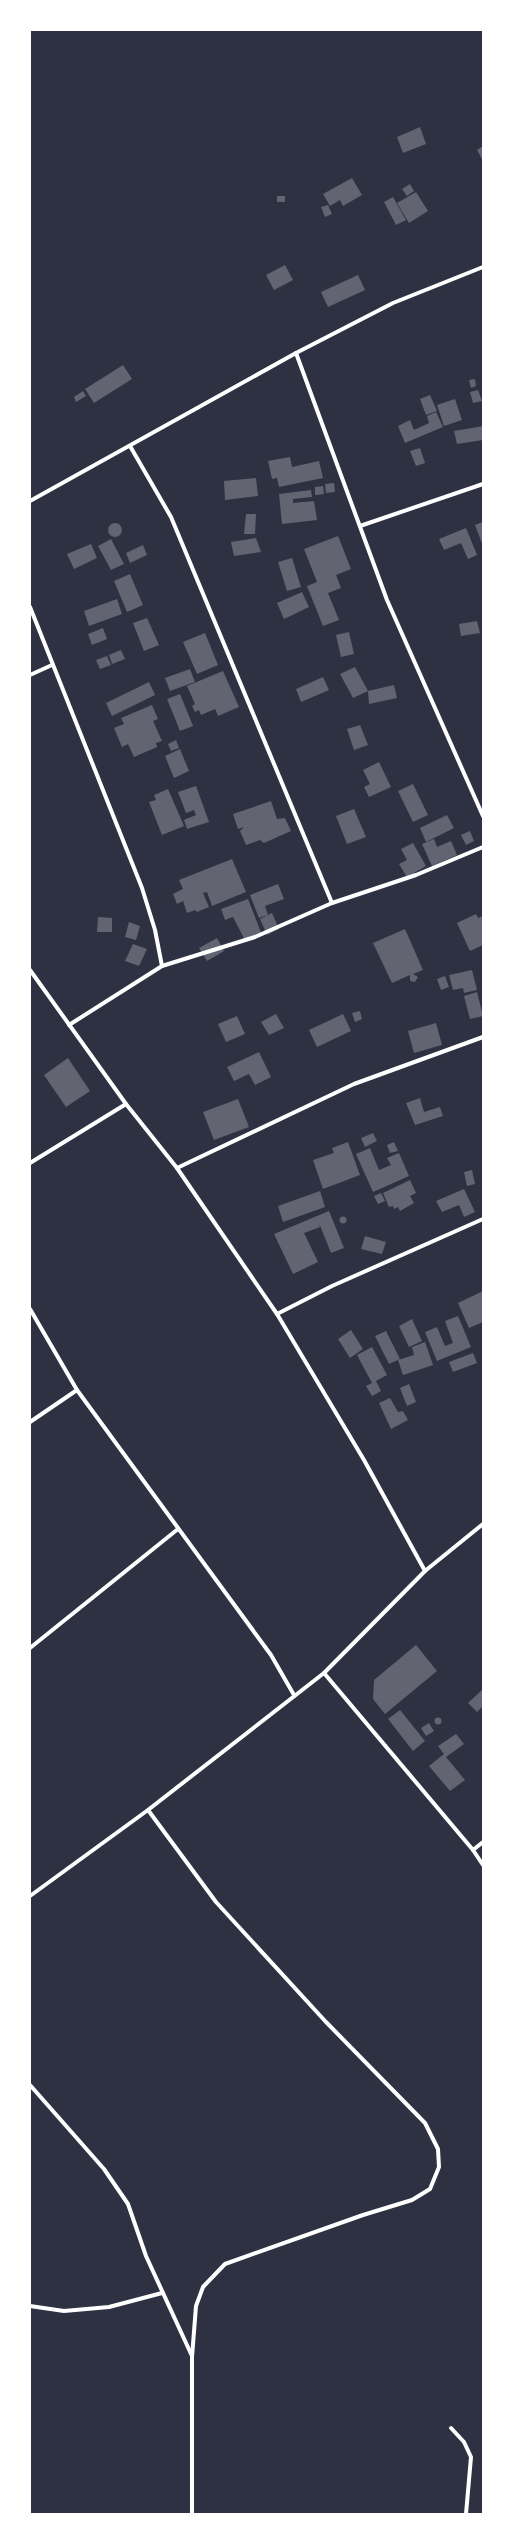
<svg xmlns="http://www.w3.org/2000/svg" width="513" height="2544" font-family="Rubik,sans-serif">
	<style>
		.building { fill: #626471 }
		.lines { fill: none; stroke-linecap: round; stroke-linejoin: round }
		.minor { stroke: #fff; stroke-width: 4 }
	</style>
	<rect width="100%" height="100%" fill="#2d3142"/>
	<g class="building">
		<polygon points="420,127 426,144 403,153 397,137"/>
		<polygon points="483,146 483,161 477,150"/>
		<polygon points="352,178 362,195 343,206 340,200 330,206 323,194"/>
		<polygon points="410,184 414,191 407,196 402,189"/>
		<polygon points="416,192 428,211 409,223 397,203"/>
		<rect x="277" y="196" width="8" height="6"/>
		<polygon points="393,197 406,220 396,225 384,202"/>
		<polygon points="328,205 332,214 325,217 321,207"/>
		<polygon points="285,265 293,280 274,290 266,275"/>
		<polygon points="358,275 365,290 328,307 321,292"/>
		<polygon points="123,365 132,379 94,403 85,389"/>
		<polygon points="475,379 476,386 471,388 469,380"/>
		<polygon points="478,390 482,401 473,403 470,392"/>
		<polygon points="83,391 86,396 76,402 74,397"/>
		<polygon points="430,395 437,411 426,415 420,399"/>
		<polygon points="455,399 462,420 444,426 437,405"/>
		<polygon points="436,412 443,427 405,443 398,426 410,420 414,430 429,423 427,416"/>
		<polygon points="483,426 483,440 457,444 454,431"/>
		<polygon points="420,448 425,463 416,466 410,451"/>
		<polygon points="290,457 292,467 319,461 323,478 279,487 277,478 272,479 268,461"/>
		<polygon points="256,478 258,496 225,500 224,481"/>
		<polygon points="334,483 335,492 326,493 325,484"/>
		<polygon points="323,486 324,494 315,495 315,487"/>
		<polygon points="311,490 312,497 293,499 293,503 314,501 317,520 282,524 279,494"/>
		<polygon points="246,514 256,514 255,534 244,534"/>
		<polygon points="483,522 483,546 475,525"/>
		<circle cx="115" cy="530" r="7"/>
		<polygon points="466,528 477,555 468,559 461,543 444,550 439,539"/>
		<polygon points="338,536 351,569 336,575 341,588 328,593 339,620 323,626 307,586 317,582 304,549"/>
		<polygon points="256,538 261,552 234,556 231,542"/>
		<polygon points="111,539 124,564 111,570 98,546"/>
		<polygon points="91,544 97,558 74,569 67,554"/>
		<polygon points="143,545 147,555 130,563 126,553"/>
		<polygon points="292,558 301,587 287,591 278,562"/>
		<polygon points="130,574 143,605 127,612 114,581"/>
		<polygon points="302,592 309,607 284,619 277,603"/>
		<polygon points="117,599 122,614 89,626 84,611"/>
		<polygon points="147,618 159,645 144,651 133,623"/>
		<polygon points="477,621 480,633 461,636 459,624"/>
		<polygon points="103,628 107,639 92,645 88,634"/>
		<polygon points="349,632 354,654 341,657 336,635"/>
		<polygon points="205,633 218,665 197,674 183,642"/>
		<polygon points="121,650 125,659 112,664 109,655"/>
		<polygon points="107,656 111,665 100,669 96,660"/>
		<polygon points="355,667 368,691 353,698 340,674"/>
		<polygon points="190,669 195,682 170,691 165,678"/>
		<polygon points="223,671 239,707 218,716 215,709 201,715 199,710 195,712 192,706 195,704 187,686"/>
		<polygon points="323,677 329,690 301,702 296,689"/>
		<polygon points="149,682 155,695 112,716 106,703"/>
		<polygon points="394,685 397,698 369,704 368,691"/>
		<polygon points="180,694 193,726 180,731 167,699"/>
		<polygon points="152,705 158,719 153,721 162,741 156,743 157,747 134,757 128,744 122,747 114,728 124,724 121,718"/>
		<polygon points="360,725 368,745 354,750 347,729"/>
		<polygon points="176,740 179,748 171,751 168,744"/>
		<polygon points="180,749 189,771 174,778 165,756"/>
		<polygon points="379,762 391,787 369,797 364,787 370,784 363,770"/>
		<polygon points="413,784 428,815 413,822 398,791"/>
		<polygon points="196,786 209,822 187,829 184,820 196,815 194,810 186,813 178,792"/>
		<polygon points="168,789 184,826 162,835 149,802 156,800 154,795"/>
		<polygon points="271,801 277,819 285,818 291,831 264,843 260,840 246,845 240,831 244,827 238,829 233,814"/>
		<polygon points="354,809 366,837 347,844 336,816"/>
		<polygon points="447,815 454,828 426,842 420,828"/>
		<polygon points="470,831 474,841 466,845 461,835"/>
		<polygon points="434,839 437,847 451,841 457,855 432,866 422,844"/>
		<polygon points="413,843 426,866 407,877 399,864 407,860 401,849"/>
		<polygon points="232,859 246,892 212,906 207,892 203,893 209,907 197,912 195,910 187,913 183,901 177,904 173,894 183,889 179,880"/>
		<polygon points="278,884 284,899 265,906 268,915 259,918 250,895"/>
		<polygon points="248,899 262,935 246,942 233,917 225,920 221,909"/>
		<polygon points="272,913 279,929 267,935 260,919"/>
		<polygon points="476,914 478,918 483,916 483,945 470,951 457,923"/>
		<polygon points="98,917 112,918 112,932 97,932"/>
		<polygon points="129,922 140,926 136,940 125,937"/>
		<polygon points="405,929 423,970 413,974 418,977 415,982 410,981 410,975 392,983 373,943"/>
		<polygon points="217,938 224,951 207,961 199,948"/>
		<polygon points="133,944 147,949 139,966 125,961"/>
		<polygon points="472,970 477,990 464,993 463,988 453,990 449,975"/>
		<polygon points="445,976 449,987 441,990 437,979"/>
		<polygon points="477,992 483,1016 470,1019 464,996"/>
		<polygon points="360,1011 362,1019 355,1022 352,1013"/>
		<polygon points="276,1014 284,1028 269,1035 261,1022"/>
		<polygon points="343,1014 351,1031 317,1047 309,1030"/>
		<polygon points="237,1016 245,1034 226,1042 218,1024"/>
		<polygon points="436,1023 442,1045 414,1053 408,1031"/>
		<polygon points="259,1052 271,1077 255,1085 249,1074 234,1081 227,1067"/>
		<polygon points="68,1058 90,1091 66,1107 44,1075"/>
		<polygon points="420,1098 424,1112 440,1107 443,1116 415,1125 406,1103"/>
		<polygon points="238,1099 249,1127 214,1140 203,1112"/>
		<polygon points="373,1133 377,1141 365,1147 361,1138"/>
		<polygon points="348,1142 360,1175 323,1189 313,1160 334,1153 332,1148"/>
		<polygon points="394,1142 398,1151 390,1153 387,1145"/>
		<polygon points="370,1148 379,1170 391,1165 387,1158 399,1153 409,1176 373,1192 356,1154"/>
		<polygon points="472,1170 475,1184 467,1186 464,1172"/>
		<polygon points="410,1180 416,1193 410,1196 414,1203 400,1211 398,1207 394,1209 393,1206 389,1207 383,1193"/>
		<polygon points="464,1189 475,1212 464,1217 459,1205 442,1212 436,1201"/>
		<polygon points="320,1191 325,1207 283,1222 278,1206"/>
		<polygon points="381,1193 385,1201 378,1204 374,1196"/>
		<polygon points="329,1211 344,1248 331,1253 319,1223 320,1227 304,1233 318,1262 293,1274 274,1234"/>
		<circle cx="343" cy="1220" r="3.5"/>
		<polygon points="365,1236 386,1242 382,1254 361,1249"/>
		<polygon points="483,1291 483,1322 469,1328 458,1303"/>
		<polygon points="458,1316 471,1347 437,1361 425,1332 437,1327 445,1346 453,1343 445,1321"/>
		<polygon points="412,1319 422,1341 409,1347 399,1326"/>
		<polygon points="351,1330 363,1349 350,1358 338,1339"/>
		<polygon points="386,1331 400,1359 389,1364 375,1336"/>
		<polygon points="425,1342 433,1365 403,1375 398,1360 414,1355 412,1347"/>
		<polygon points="372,1347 387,1375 376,1381 381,1391 372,1396 366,1386 372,1383 357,1355"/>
		<polygon points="473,1353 477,1363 453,1372 449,1362"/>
		<polygon points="409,1384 416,1402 407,1406 400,1388"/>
		<polygon points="390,1398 398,1412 403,1411 408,1420 391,1429 379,1403"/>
		<polygon points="416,1645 437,1671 385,1714 373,1699 374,1680"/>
		<polygon points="483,1689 483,1706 477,1712 468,1703"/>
		<polygon points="400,1710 425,1741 413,1751 388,1719"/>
		<circle cx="438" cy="1721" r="3.5"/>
		<polygon points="429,1723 434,1731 426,1736 421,1728"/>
		<polygon points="456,1734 464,1744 446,1757 465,1780 450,1791 429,1766 444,1754 438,1746"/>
	</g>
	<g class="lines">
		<g class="minor">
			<polyline points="296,353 387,600 483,816"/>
			<polyline points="130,446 171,517 332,903"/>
			<polyline points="30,501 296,353 393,303 483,267"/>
			<polyline points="360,526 483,484"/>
			<polyline points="30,607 142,888 155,930 162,966"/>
			<polyline points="30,675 52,665"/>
			<polyline points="30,970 126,1104 177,1168 277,1314 364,1460 425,1571"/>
			<polyline points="69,1025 162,966 255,937 332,903 416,875 483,847"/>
			<polyline points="30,1163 126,1104"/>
			<polyline points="177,1168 354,1084 483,1037"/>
			<polyline points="30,1309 77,1390 271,1655 294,1695"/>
			<polyline points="277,1314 332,1286 483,1219"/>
			<polyline points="30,1422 77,1390"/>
			<polyline points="30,1648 178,1529"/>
			<polyline points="324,1673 473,1850 483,1865"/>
			<polyline points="148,1810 216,1902 326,2022 425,2123 438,2149 439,2167 430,2189 412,2200 363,2215 225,2264 203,2287 196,2306 192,2357 192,2514"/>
			<polyline points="473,1850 483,1842"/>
			<polyline points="30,1896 148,1810 324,1673 425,1571 483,1524"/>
			<polyline points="30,2085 104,2169 128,2204 146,2256 192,2356"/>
			<polyline points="30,2306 64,2311 109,2307 162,2293"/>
			<polyline points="451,2428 464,2442 471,2457 466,2514"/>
		</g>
	</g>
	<rect width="513" height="2544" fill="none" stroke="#ffffff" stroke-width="62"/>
</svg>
